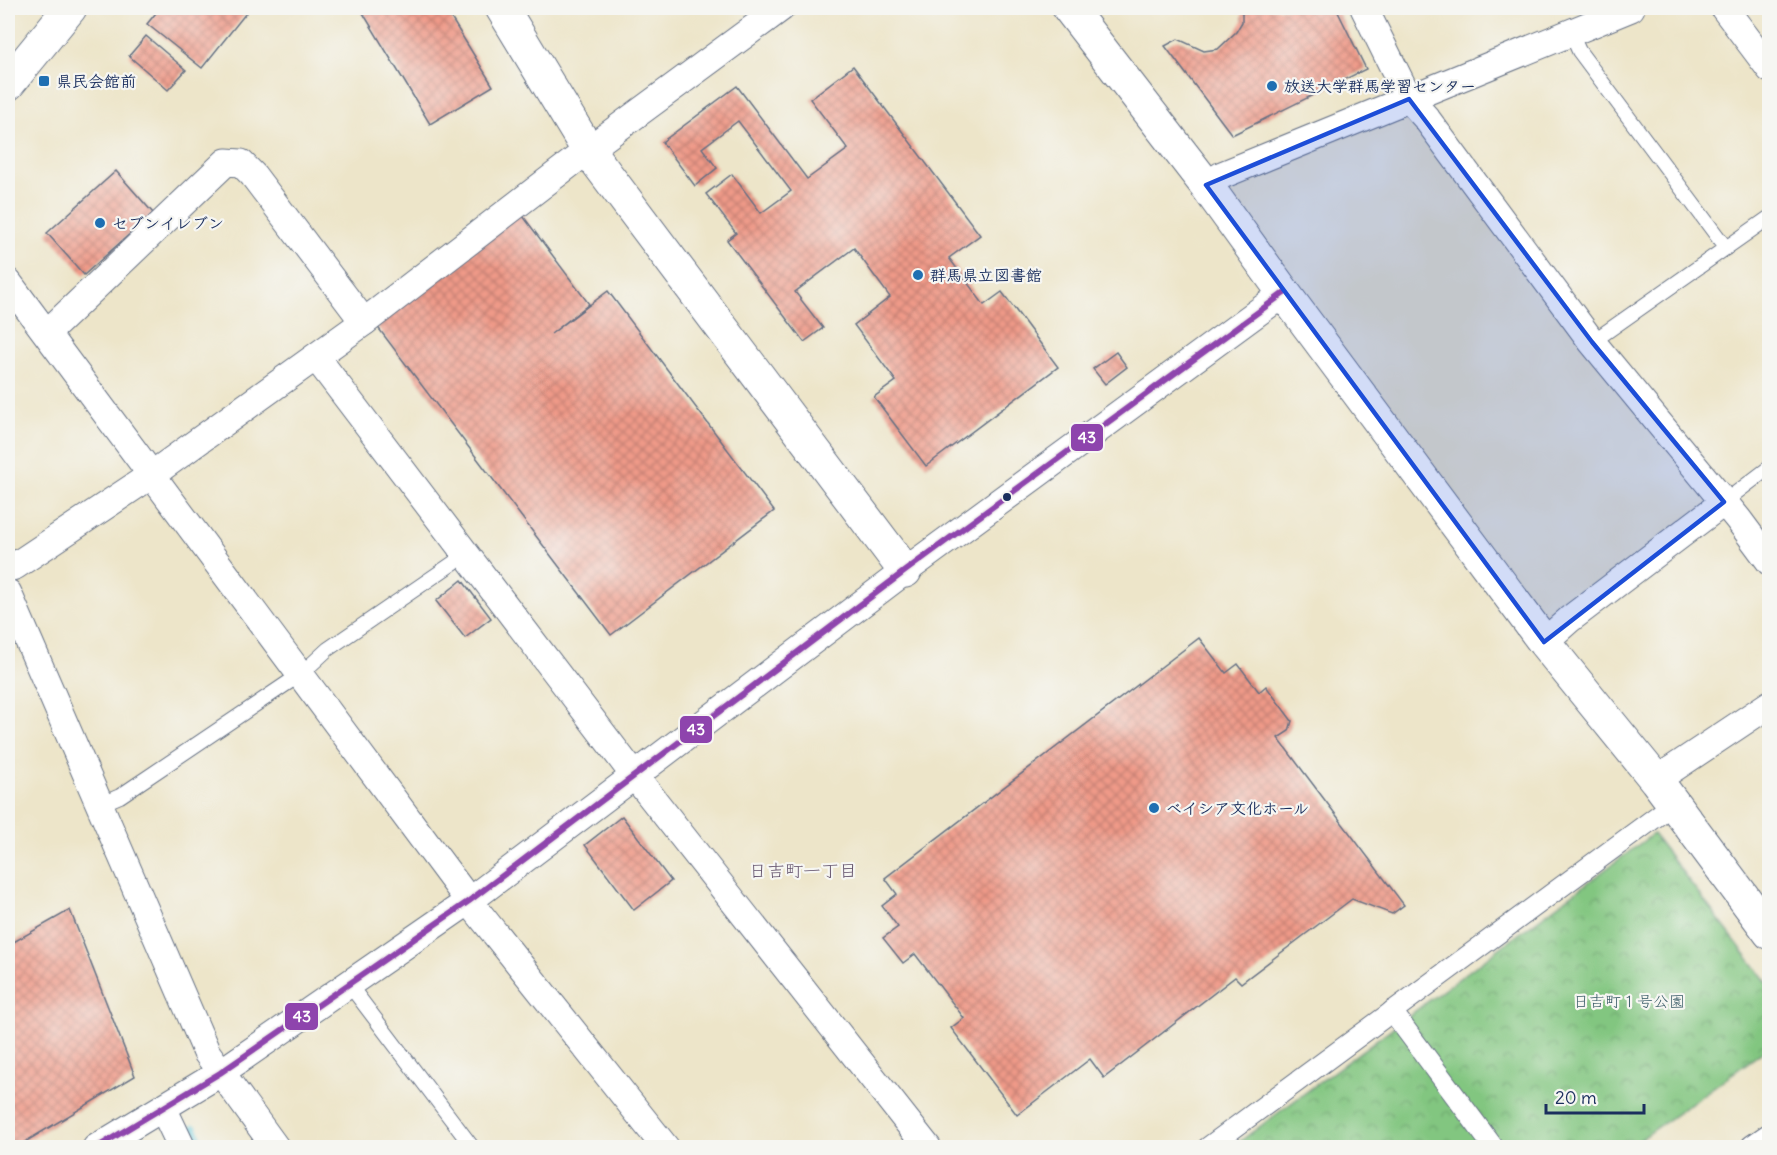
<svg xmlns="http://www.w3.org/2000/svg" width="1777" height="1155" font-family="Delius,'Klee One',sans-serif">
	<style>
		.park { fill: url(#park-crowns); stroke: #4e7a6f; stroke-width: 1.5 }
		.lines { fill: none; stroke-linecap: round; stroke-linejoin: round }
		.stream { stroke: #5dc6d8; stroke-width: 9 }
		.building { fill: url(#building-cross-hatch) }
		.service-casing { stroke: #646f83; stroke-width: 16 }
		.pedestrian-casing { stroke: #646f83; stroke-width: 22 }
		.minor-casing { stroke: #646f83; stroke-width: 29 }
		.tertiary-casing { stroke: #646f83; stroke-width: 35 }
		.primary-casing { stroke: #646f83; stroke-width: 35 }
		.service { stroke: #fff; stroke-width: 14 }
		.pedestrian { stroke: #fff; stroke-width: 20 }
		.minor { stroke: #fff; stroke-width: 27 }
		.tertiary { stroke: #fff; stroke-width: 33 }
		.primary { stroke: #fff; stroke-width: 33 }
		.bus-1-casing { stroke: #f6f6f2; stroke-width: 10 }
		.bus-1 { stroke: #8e44ad; stroke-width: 6 }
		.marked { fill: #1d4ed8; fill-opacity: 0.2; stroke: #1d4ed8; stroke-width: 4.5; stroke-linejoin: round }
		.poi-dot { fill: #1f6fb2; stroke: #f6f6f2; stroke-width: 2 }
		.bus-dot { fill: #1b2f5e; stroke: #f6f6f2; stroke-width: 2 }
		.labels { text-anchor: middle; stroke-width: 4.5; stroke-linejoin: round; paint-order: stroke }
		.poi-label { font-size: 16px; font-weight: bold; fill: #1b2f5e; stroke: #f6f6f2; text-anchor: start }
		.park-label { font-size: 16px; fill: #3a5c68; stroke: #f6f6f2 }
		.neighbourhood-label { font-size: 18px; fill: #65546d; stroke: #f6f6f2 }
		.line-badge { stroke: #f6f6f2; stroke-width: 2 }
		.badge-label { font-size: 16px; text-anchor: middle; font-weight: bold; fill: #fff }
	</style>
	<defs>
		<pattern id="park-crowns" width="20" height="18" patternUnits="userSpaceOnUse" patternTransform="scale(1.5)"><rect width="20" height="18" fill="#82c680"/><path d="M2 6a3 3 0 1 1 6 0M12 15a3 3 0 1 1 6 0" fill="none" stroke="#6aa16c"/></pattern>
		<pattern id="building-cross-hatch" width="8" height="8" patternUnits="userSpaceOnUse" patternTransform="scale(1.5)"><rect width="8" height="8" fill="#ef9a88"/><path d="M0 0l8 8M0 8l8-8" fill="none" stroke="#c17e72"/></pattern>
	</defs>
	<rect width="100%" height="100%" fill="#f6f6f2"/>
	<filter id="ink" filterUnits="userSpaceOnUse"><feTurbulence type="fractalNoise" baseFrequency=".0167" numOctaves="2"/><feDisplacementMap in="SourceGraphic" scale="12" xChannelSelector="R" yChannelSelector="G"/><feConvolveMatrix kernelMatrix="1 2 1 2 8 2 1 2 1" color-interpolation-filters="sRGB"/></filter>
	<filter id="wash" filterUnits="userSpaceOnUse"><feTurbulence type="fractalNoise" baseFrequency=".008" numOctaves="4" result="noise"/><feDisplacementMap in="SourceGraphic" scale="24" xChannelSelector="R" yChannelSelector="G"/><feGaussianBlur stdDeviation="1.35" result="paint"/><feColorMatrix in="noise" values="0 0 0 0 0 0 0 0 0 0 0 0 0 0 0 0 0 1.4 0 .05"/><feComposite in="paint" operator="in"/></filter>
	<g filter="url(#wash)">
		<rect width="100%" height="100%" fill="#ede5c9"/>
		<polygon class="park" points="1653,834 1769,985 1769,1047 1630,1147 1231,1148"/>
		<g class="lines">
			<polyline class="stream" points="194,1129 202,1148"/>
		</g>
		<g id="blocks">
			<g class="building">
				<polygon points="160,8 250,8 202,68 147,24"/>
				<polygon points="360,8 445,8 493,86 430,124"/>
				<polygon points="1242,8 1336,8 1366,69 1232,135 1165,46 1178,39 1204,51 1218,49 1236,32 1242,22"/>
				<polygon points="146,36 186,70 168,90 129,56"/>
				<polygon points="853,66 980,235 949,258 984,305 1002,292 1058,367 926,466 874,397 896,381 854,325 890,297 854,248 795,292 823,328 804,342 727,240 736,233 706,194 732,174 761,213 791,191 738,121 702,148 717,168 695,186 662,142 737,86 807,179 848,149 810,99"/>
				<polygon points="116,171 153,213 84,275 47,233"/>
				<polygon points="520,212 589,304 551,334 608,291 774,511 611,635 373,321"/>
				<polygon points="1116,352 1127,367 1105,384 1093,369"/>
				<polygon points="462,580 491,618 465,638 436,601"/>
				<polygon points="1199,638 1226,673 1238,664 1259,692 1266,686 1292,721 1289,731 1278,738 1404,905 1392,914 1352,899 1241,983 1235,977 1104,1078 1090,1059 1017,1115 951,1028 964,1018 915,954 903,963 883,938 898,927 882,906 897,894 885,878"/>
				<polygon points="622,816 671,881 634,910 585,845"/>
				<polygon points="70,910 135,1076 15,1148 8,1148 8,936 12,943"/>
			</g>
		</g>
	</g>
	<g filter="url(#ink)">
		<use href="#blocks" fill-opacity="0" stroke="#646f83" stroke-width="1.5"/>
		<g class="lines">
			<defs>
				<g id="service">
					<polyline points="1570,31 1579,51 1726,248"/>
					<polyline points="1592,342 1770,217"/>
					<polyline points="1724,502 1770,467"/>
					<polyline points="99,805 120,796 301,674 328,649 465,555"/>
					<polyline points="348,983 473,1148"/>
				</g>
				<g id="pedestrian">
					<polyline points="1392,1011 1494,1148"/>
					<polyline points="1207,1148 1660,814"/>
				</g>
				<g id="minor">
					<polyline points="1364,8 1409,99 1426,118 1592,342 1738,519 1770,562"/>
					<polyline points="1724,8 1770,69"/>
					<polyline points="1206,185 1222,175 1631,8"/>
					<polyline points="8,282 469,901 666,1148"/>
					<polyline points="47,333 226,162 241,163 253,175 364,322"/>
					<polyline points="316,357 634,775 928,1148"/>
					<polyline points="8,568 15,566 150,476 364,322 588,150 781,8"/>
					<polyline points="8,593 207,1053 276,1148"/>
					<polyline points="1544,642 1570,619 1724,502"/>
					<polyline points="1656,780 1770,704"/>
					<polyline points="163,1108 182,1148"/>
					<polyline points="96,1148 220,1073 469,901 905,571 1284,293"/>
					<polyline points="1754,1148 1770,1137"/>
				</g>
				<g id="tertiary">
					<polyline points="502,8 588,150 905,571"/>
					<polyline points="1069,8 1206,185 1284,293 1544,642 1656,780 1770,933"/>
				</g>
				<polyline id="primary" points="8,84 70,8"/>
			</defs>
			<use href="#service" class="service-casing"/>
			<use href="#pedestrian" class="pedestrian-casing"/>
			<use href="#minor" class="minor-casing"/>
			<use href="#tertiary" class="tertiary-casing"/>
			<use href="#primary" class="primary-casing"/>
			<use href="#service" class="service"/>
			<use href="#pedestrian" class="pedestrian"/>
			<use href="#minor" class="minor"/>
			<use href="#tertiary" class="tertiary"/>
			<use href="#primary" class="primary"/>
			<defs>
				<polyline id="bus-1" points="96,1148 220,1073 469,901 905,571 1284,293"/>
			</defs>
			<use href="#bus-1" class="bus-1-casing"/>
			<use href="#bus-1" class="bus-1"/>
		</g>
	</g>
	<path class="marked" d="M1409 99 1592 342 1724 502 1544 642 1206 185Z"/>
	<g class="poi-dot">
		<rect x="38" y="75" width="12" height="12" rx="3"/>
		<circle cx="1272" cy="86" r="6"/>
		<circle cx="100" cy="223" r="6"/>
		<circle cx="918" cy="275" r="6"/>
		<circle cx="1154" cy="808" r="6"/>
	</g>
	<circle class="bus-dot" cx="1007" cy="497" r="5"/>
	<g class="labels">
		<g class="poi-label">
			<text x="56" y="87">県民会館前</text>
			<text x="1284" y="92">放送大学群馬学習センター</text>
			<text x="112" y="229">セブンイレブン</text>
			<text x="930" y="281">群馬県立図書館</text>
			<text x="1166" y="814">ベイシア文化ホール</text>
		</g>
		<g class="park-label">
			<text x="1629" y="1007">日吉町１号公園</text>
		</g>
		<g class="neighbourhood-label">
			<text x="803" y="877">日吉町一丁目</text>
		</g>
	</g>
	<g class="line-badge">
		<rect x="1070" y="423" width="34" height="29" rx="6" fill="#8e44ad"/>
		<rect x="679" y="715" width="34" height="29" rx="6" fill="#8e44ad"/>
		<rect x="284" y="1002" width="35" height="29" rx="6" fill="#8e44ad"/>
	</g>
	<g class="badge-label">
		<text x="1087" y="443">43</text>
		<text x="696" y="735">43</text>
		<text x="302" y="1022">43</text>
	</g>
	<rect width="1777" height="1155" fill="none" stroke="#f6f6f2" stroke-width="30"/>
	<path d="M1546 1104v9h98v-9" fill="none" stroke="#1b2f5e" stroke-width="3"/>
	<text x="1555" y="1104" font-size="18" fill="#1b2f5e" stroke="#f6f6f2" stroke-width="4.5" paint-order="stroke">20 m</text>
</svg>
